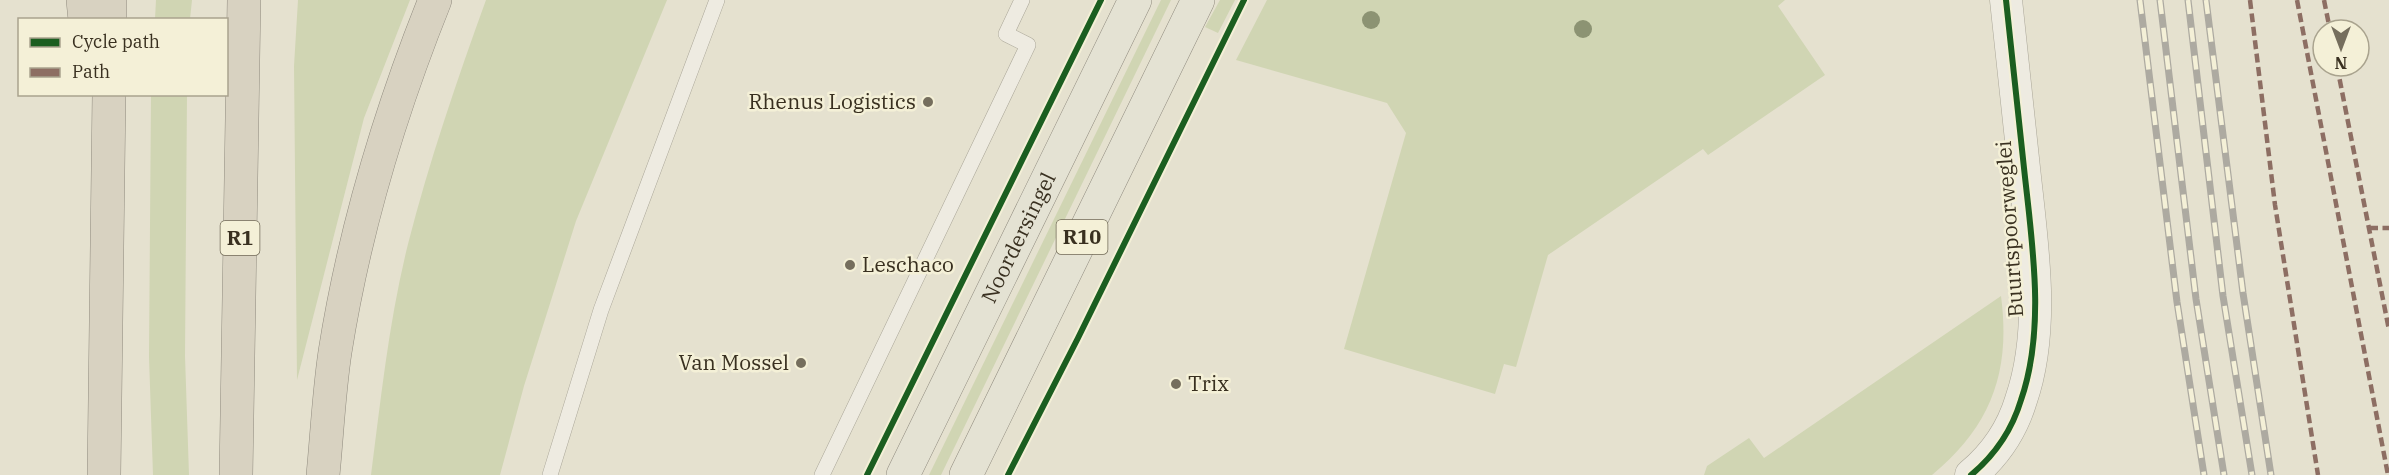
<svg xmlns="http://www.w3.org/2000/svg" width="2389" height="475" font-family="'IBM Plex Serif',serif">
	<style>
		.green { fill: #d0d5b3 }
		.lines { fill: none; stroke-linecap: round; stroke-linejoin: round }
		.lane-casing { stroke: #aaa698; stroke-width: 16 }
		.street-casing { stroke: #aaa698; stroke-width: 33 }
		.primary-casing { stroke: #908b7f; stroke-width: 34 }
		.highway-casing { stroke: #908b7f; stroke-width: 34 }
		.lane { stroke: #eeebe1; stroke-width: 15 }
		.street { stroke: #eeebe1; stroke-width: 32 }
		.primary { stroke: #e4e2d3; stroke-width: 33 }
		.highway { stroke: #d8d2c1; stroke-width: 33 }
		.rail-casing { stroke: #adaaa1; stroke-width: 7 }
		.rail { stroke: #f4f0d7; stroke-width: 4.5; stroke-dasharray: 14; stroke-linecap: butt }
		.quiet { stroke: #8d6e63; stroke-width: 4.5; stroke-dasharray: 9 4.5; stroke-linecap: butt }
		.cycleway-casing { stroke: #f4f0d7; stroke-width: 10 }
		.cycleway { stroke: #1b5e20; stroke-width: 6 }
		.tree { fill: #8c9373 }
		.poi-dot { fill: #756e5d; stroke: #f4f0d7; stroke-width: 2 }
		.labels { text-anchor: middle; stroke-width: 5; stroke-linejoin: round; paint-order: stroke }
		.shield { fill: #f4f0d7; stroke: #716a57; stroke-width: 1.5 }
		.shield-label { font-size: 20px; font-weight: bold; fill: #393020 }
		.poi-label { font-size: 21px; fill: #393020; stroke: #f4f0d7; text-anchor: end }
		.street-label { font-size: 21px; fill: #393020; stroke: #f4f0d7 }
	</style>
	<rect width="100%" height="100%" fill="#e5e1cf"/>
	<g class="green">
		<polygon points="156,0 192,0 190,19 155,19"/>
		<polygon points="298,0 410,0 364,118 297,380 294,66"/>
		<path d="M486 0H667L576 221 524 386 500 475H371C381 398 389 320 408 244 429 162 457 80 486 0Z"/>
		<polygon points="1161,0 1171,0 941,475 929,475"/>
		<polygon points="1220,0 1235,0 1218,33 1205,27"/>
		<polygon points="1267,0 1785,0 1778,6 1825,75 1708,155 1703,149 1548,255 1516,367 1504,364 1495,394 1344,349 1406,133 1387,103 1236,60"/>
		<polygon points="151,95 187,95 185,356 189,475 153,475 149,357"/>
		<path d="M2001 296C2011 372 1991 426 1932 475H1704L1707 466 1749 438 1764 458Z"/>
	</g>
	<g class="lines">
		<defs>
			<g id="lane">
				<polyline points="550,475 601,310 717,0"/>
				<polyline points="822,475 1028,45 1006,34 1022,0"/>
			</g>
			<path id="street" d="M1971 475C1995 455 2012 430 2021 400 2046 328 2032 243 2024 168 2018 112 2012 56 2006 0"/>
			<g id="primary">
				<path id="s1" d="M903 475 1135 0"/>
				<polyline points="966,475 1198,0"/>
			</g>
			<g id="highway">
				<polyline points="83,0 85,20"/>
				<polyline points="110,20 110,0"/>
				<polyline points="104,475 109,94"/>
				<polyline points="236,475 244,0"/>
				<path d="M323 475C327 434 329 392 335 352 354 232 390 112 435 0"/>
			</g>
		</defs>
		<use href="#lane" class="lane-casing"/>
		<use href="#street" class="street-casing"/>
		<use href="#primary" class="primary-casing"/>
		<use href="#highway" class="highway-casing"/>
		<use href="#lane" class="lane"/>
		<use href="#street" class="street"/>
		<use href="#primary" class="primary"/>
		<use href="#highway" class="highway"/>
		<defs>
			<g id="rail">
				<polyline points="2140,0 2177,302 2204,475"/>
				<polyline points="2160,0 2196,299 2224,475"/>
				<polyline points="2188,0 2223,296 2252,475"/>
				<polyline points="2206,0 2243,293 2271,475"/>
			</g>
		</defs>
		<use href="#rail" class="rail-casing"/>
		<use href="#rail" class="rail"/>
		<g class="quiet">
			<polyline points="2250,0 2275,205 2318,475"/>
			<polyline points="2297,0 2388,475"/>
			<polyline points="2324,0 2330,30"/>
			<polyline points="2337,66 2389,330"/>
			<polyline points="2369,228 2389,228"/>
		</g>
		<defs>
			<g id="cycleway">
				<polyline points="867,475 1101,0"/>
				<polyline points="1008,475 1078,338 1244,0"/>
				<path d="M1971 475C1995 455 2012 430 2021 400 2046 328 2032 243 2024 168 2018 112 2012 56 2006 0"/>
			</g>
		</defs>
		<use href="#cycleway" class="cycleway-casing"/>
		<use href="#cycleway" class="cycleway"/>
	</g>
	<g class="tree">
		<circle cx="1371" cy="20" r="9"/>
		<circle cx="1583" cy="29" r="9"/>
	</g>
	<g class="poi-dot">
		<circle cx="928" cy="102" r="6"/>
		<circle cx="850" cy="265" r="6"/>
		<circle cx="801" cy="363" r="6"/>
		<circle cx="1176" cy="384" r="6"/>
	</g>
	<g class="labels">
		<g class="shield">
			<rect x="1056.5" y="220" width="51" height="34" rx="4.5"/>
			<rect x="220.5" y="221" width="39" height="34" rx="4.5"/>
		</g>
		<g class="shield-label">
			<text x="1082" y="244">R10</text>
			<text x="240" y="245">R1</text>
		</g>
		<g class="poi-label">
			<text x="916" y="109">Rhenus Logistics</text>
			<text x="862" y="272" text-anchor="start">Leschaco</text>
			<text x="789" y="370">Van Mossel</text>
			<text x="1188" y="391" text-anchor="start">Trix</text>
		</g>
		<g class="street-label">
			<text transform="translate(2010 229) rotate(-94)" y="7">Buurtspoorweglei</text>
			<text dy="7" stroke="none"><textPath href="#s1" startOffset="264">Noordersingel</textPath></text>
		</g>
	</g>
	<rect x="18" y="18" width="210" height="78" fill="#f4f0d7" stroke="#a9a38e" stroke-width="1.5"/>
	<rect x="30" y="38" width="30" height="9" fill="#1b5e20" stroke="#a9a38e" stroke-width="1.5"/>
	<text x="72" y="48" font-size="18" fill="#393020">Cycle path</text>
	<rect x="30" y="68" width="30" height="9" fill="#8d6e63" stroke="#a9a38e" stroke-width="1.5"/>
	<text x="72" y="78" font-size="18" fill="#393020">Path</text>
	<g transform="translate(2341 48) rotate(180)"><circle r="28" fill="#f4f0d7" stroke="#a9a38e" stroke-width="1.5"/>
	<path d="M0-4.5L10 22L0 15L-10 22Z" fill="#756e5d"/>
	<text y="-9" font-size="16" font-weight="bold" text-anchor="middle" fill="#393020">N</text>
	</g>
</svg>
